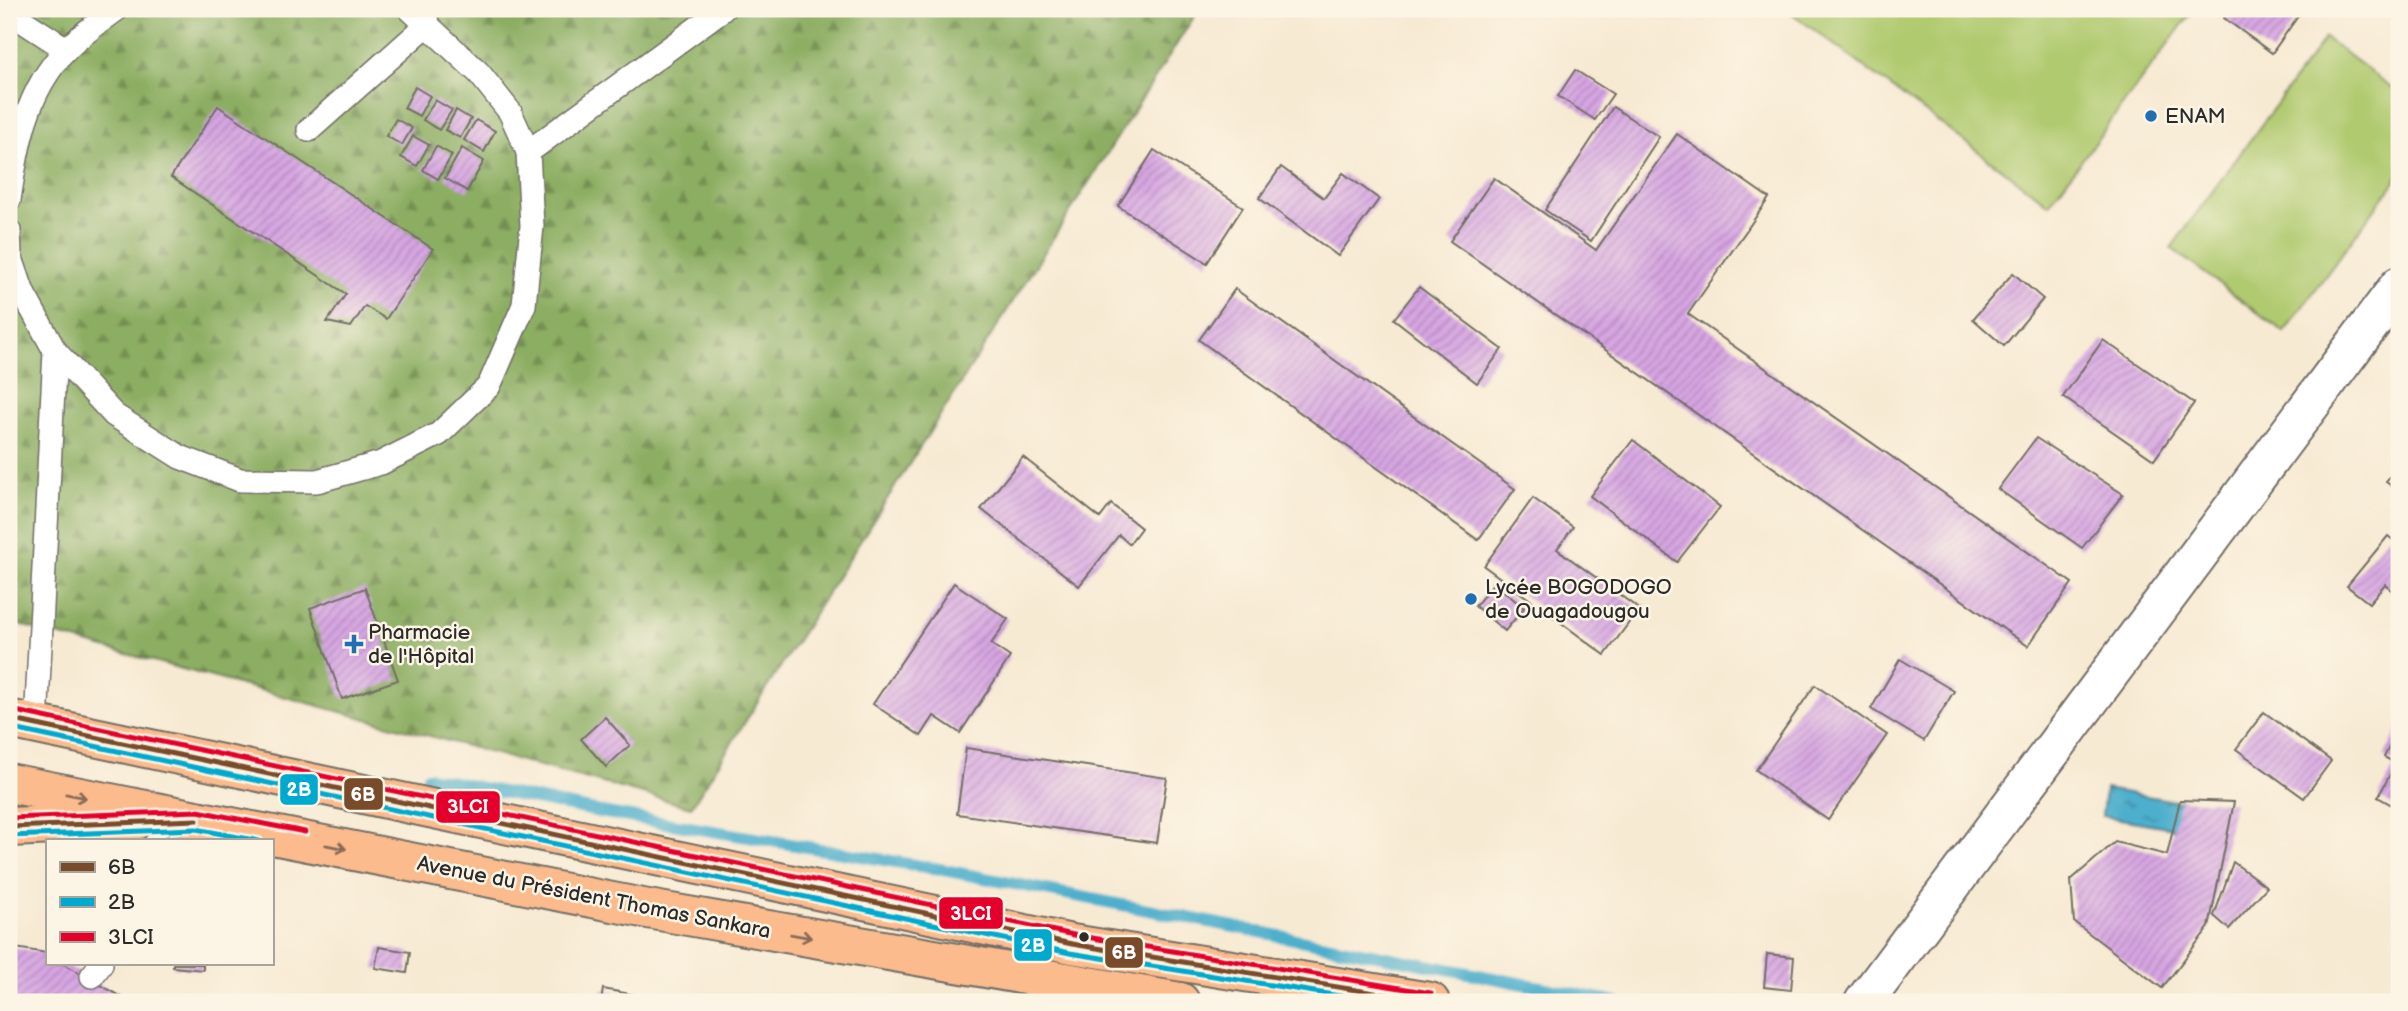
<svg xmlns="http://www.w3.org/2000/svg" width="2408" height="1011" font-family="'Balsamiq Sans',sans-serif">
	<style>
		.forest { fill: url(#forest-firs); stroke: #5c6c46; stroke-width: 2 }
		.green { fill: #b0ca70; stroke: #6e7a4e; stroke-width: 2 }
		.water { fill: url(#water-ripples); stroke: #3c6d7c; stroke-width: 2 }
		.lines { fill: none; stroke-linecap: round; stroke-linejoin: round }
		.stream { stroke: #4dafcc; stroke-width: 12 }
		.building { fill: url(#building-hatch) }
		.service-casing { stroke: #726e66; stroke-width: 26 }
		.minor-casing { stroke: #726e66; stroke-width: 42 }
		.trunk-casing { stroke: #726e66; stroke-width: 42 }
		.service { stroke: #fff; stroke-width: 23 }
		.minor { stroke: #fff; stroke-width: 38 }
		.trunk { stroke: #fbbb8d; stroke-width: 38 }
		.bus-1-casing { stroke: #fcf5e5; stroke-width: 10 }
		.bus-2-casing { stroke: #fcf5e5; stroke-width: 10 }
		.bus-3-casing { stroke: #fcf5e5; stroke-width: 10 }
		.bus-1 { stroke: #7a4b2a; stroke-width: 5 }
		.bus-2 { stroke: #00a9ce; stroke-width: 5 }
		.bus-3 { stroke: #e4002b; stroke-width: 5 }
		.oneway { stroke: #896c57 }
		.poi-dot { fill: #1f6fb2; stroke: #fcf5e5; stroke-width: 2.5 }
		.bus-dot { fill: #2b2b2b; stroke: #fcf5e5; stroke-width: 2.5 }
		.labels { text-anchor: middle; stroke-width: 5; stroke-linejoin: round; paint-order: stroke }
		.poi-label { font-size: 21px; fill: #2b2b2b; stroke: #fcf5e5; text-anchor: start }
		.street-label { font-size: 21px; fill: #2b2b2b; stroke: #fcf5e5 }
		.line-badge { stroke: #fcf5e5; stroke-width: 2.5 }
		.badge-label { font-size: 19px; text-anchor: middle; font-weight: bold; fill: #fff }
	</style>
	<defs>
		<pattern id="forest-firs" width="22" height="20" patternUnits="userSpaceOnUse" patternTransform="scale(1.75)"><rect width="22" height="20" fill="#8cae62"/><path d="M5 1l3.5 6h-7zM16 11l3.5 6h-7z" fill="#738e51"/></pattern>
		<pattern id="water-ripples" width="26" height="14" patternUnits="userSpaceOnUse" patternTransform="scale(1.75)"><rect width="26" height="14" fill="#4dafcc"/><path d="M2 4q2-2 4 0t4 0M15 11q2-2 4 0t4 0" fill="none" stroke="#408fa6"/></pattern>
		<pattern id="building-hatch" width="6" height="6" patternUnits="userSpaceOnUse" patternTransform="scale(1.75)"><rect width="6" height="6" fill="#d7a6e3"/><path d="M-1 1l2-2M0 6l6-6M5 7l2-2" fill="none" stroke="#af87b8"/></pattern>
	</defs>
	<rect width="100%" height="100%" fill="#fcf5e5"/>
	<filter id="ink" filterUnits="userSpaceOnUse"><feTurbulence type="fractalNoise" baseFrequency=".0143" numOctaves="2"/><feDisplacementMap in="SourceGraphic" scale="14" xChannelSelector="R" yChannelSelector="G"/><feConvolveMatrix kernelMatrix="1 2 1 2 8 2 1 2 1" color-interpolation-filters="sRGB"/></filter>
	<filter id="wash" filterUnits="userSpaceOnUse"><feTurbulence type="fractalNoise" baseFrequency=".00686" numOctaves="4" result="noise"/><feDisplacementMap in="SourceGraphic" scale="28" xChannelSelector="R" yChannelSelector="G"/><feGaussianBlur stdDeviation="1.57" result="paint"/><feColorMatrix in="noise" values="0 0 0 0 0 0 0 0 0 0 0 0 0 0 0 0 0 1.4 0 .05"/><feComposite in="paint" operator="in"/></filter>
	<g filter="url(#wash)">
		<rect width="100%" height="100%" fill="#f7ead3"/>
		<polygon class="forest" points="9,9 1199,9 691,807 9,622"/>
		<g class="green">
			<polygon points="1786,9 2194,9 2049,204"/>
			<polygon points="2325,38 2399,93 2399,176 2284,332 2171,248"/>
		</g>
		<polygon class="water" points="2105,789 2182,802 2179,829 2102,816"/>
		<g class="lines">
			<polyline class="stream" points="428,777 600,812 944,870 1616,1002"/>
		</g>
		<g id="blocks">
			<g class="building">
				<polygon points="2231,9 2303,9 2272,53 2224,18"/>
				<polygon points="1575,70 1613,94 1595,120 1558,96"/>
				<polygon points="415,87 430,96 419,116 404,108"/>
				<polygon points="435,100 452,110 439,130 423,120"/>
				<polygon points="218,106 433,249 386,319 365,306 351,327 327,322 346,294 171,177"/>
				<polygon points="1613,107 1659,137 1591,241 1545,210"/>
				<polygon points="456,110 471,119 460,138 445,130"/>
				<polygon points="396,119 412,128 402,145 386,136"/>
				<polygon points="476,120 495,131 484,152 464,140"/>
				<polygon points="1677,134 1769,198 1688,314 2072,583 2028,646 1450,241 1494,178 1596,250"/>
				<polygon points="413,136 429,145 417,166 401,157"/>
				<polygon points="436,146 452,155 438,179 423,170"/>
				<polygon points="462,148 484,161 467,191 445,178"/>
				<polygon points="1154,150 1243,207 1207,263 1118,206"/>
				<polygon points="1281,167 1324,198 1343,173 1379,199 1338,256 1259,198"/>
				<polygon points="2013,273 2043,299 2004,346 1973,319"/>
				<polygon points="1419,287 1502,349 1477,383 1394,319"/>
				<polygon points="1235,289 1515,489 1478,540 1199,340"/>
				<polygon points="2103,340 2194,403 2154,460 2063,397"/>
				<polygon points="2036,438 2123,494 2082,548 1998,489"/>
				<polygon points="1633,440 1720,507 1677,562 1590,496"/>
				<polygon points="1023,457 1100,518 1111,504 1141,528 1129,544 1119,535 1079,586 981,509"/>
				<polygon points="2399,463 2399,491 2386,482"/>
				<polygon points="1533,498 1573,527 1557,549 1639,609 1605,655 1484,566"/>
				<polygon points="2388,536 2399,545 2399,596 2385,584 2369,603 2347,586"/>
				<polygon points="954,583 1008,619 991,644 1010,657 960,733 934,716 921,736 873,704"/>
				<polygon points="1494,583 1524,608 1505,631 1475,606"/>
				<polygon points="365,588 398,680 342,699 310,608"/>
				<polygon points="1900,659 1954,691 1924,741 1871,709"/>
				<polygon points="1815,685 1887,735 1828,820 1756,770"/>
				<polygon points="2264,712 2331,761 2304,798 2236,749"/>
				<polygon points="605,717 630,745 606,767 581,739"/>
				<polygon points="2399,728 2399,765 2384,757"/>
				<polygon points="966,748 1167,778 1157,843 957,814"/>
				<polygon points="2395,765 2399,767 2399,809 2378,797"/>
				<polygon points="2180,800 2234,802 2209,927 2162,988 2074,922 2071,880 2115,842 2167,855"/>
				<polygon points="2233,862 2267,887 2229,929 2214,916"/>
				<polygon points="9,947 47,953 47,964 64,964 130,1002 9,1002"/>
				<polygon points="379,947 410,952 407,973 375,968"/>
				<polygon points="1767,954 1794,957 1791,990 1764,987"/>
				<polygon points="173,964 203,964 203,970 173,967"/>
				<polygon points="603,989 669,1001 669,1002 601,1002"/>
			</g>
		</g>
	</g>
	<g filter="url(#ink)">
		<use href="#blocks" fill-opacity="0" stroke="#726e66" stroke-width="2"/>
		<g class="lines">
			<defs>
				<g id="service">
					<polyline points="9,12 66,49"/>
					<polyline points="309,130 428,24"/>
					<polyline points="528,152 723,9"/>
					<path d="M9 200C17 145 26 91 66 50 81 34 100 22 117 9"/>
					<polyline points="9,231 10,255 23,293 55,351 36,725"/>
					<polyline points="55,351 114,415 180,457 240,480 317,481 381,463 439,434 489,386 524,305 532,226 528,152 510,112 479,73 410,9"/>
					<polyline points="92,976 101,964"/>
				</g>
				<polyline id="minor" points="1864,1002 2399,286"/>
				<g id="trunk">
					<polyline points="9,719 1072,944 1430,1002"/>
					<polyline points="9,783 648,909 1180,1002"/>
					<polyline points="9,827 132,822"/>
				</g>
			</defs>
			<use href="#service" class="service-casing"/>
			<use href="#minor" class="minor-casing"/>
			<use href="#trunk" class="trunk-casing"/>
			<use href="#service" class="service"/>
			<use href="#minor" class="minor"/>
			<use href="#trunk" class="trunk"/>
			<defs>
				<g id="bus-1">
					<polyline points="9,719 1072,944 1430,1002"/>
					<polyline points="9,827 197,820"/>
				</g>
				<g id="bus-2">
					<polyline points="9,728 1070,953 1377,1002"/>
					<polyline points="9,836 196,829 259,841"/>
				</g>
				<g id="bus-3">
					<polyline points="11,710 1074,935 1431,993"/>
					<polyline points="9,818 198,811 305,832"/>
				</g>
			</defs>
			<use href="#bus-1" class="bus-1-casing"/>
			<use href="#bus-2" class="bus-2-casing"/>
			<use href="#bus-3" class="bus-3-casing"/>
			<use href="#bus-1" class="bus-1"/>
			<use href="#bus-2" class="bus-2"/>
			<use href="#bus-3" class="bus-3"/>
		</g>
		<defs><path id="oneway-shaft" d="M-6 0H5M1.5-3L5.5 0L1.5 3" fill="none" stroke-width="1.6" stroke-linecap="round" stroke-linejoin="round" transform="scale(1.75)"/></defs>
		<g class="oneway">
			<use href="#oneway-shaft" transform="translate(76 796) rotate(11)"/>
			<use href="#oneway-shaft" transform="translate(336 847) rotate(11)"/>
			<use href="#oneway-shaft" transform="translate(801 936) rotate(10)"/>
		</g>
	</g>
	<g class="poi-dot">
		<circle cx="2151" cy="116" r="7"/>
		<circle cx="1471" cy="599" r="7"/>
		<path d="M350.5 633.5h7v7h7v7h-7v7h-7v-7h-7v-7h7z"/>
	</g>
	<circle class="bus-dot" cx="1084" cy="937" r="6"/>
	<g class="labels">
		<g class="poi-label">
			<text x="2165" y="123">ENAM</text>
			<text x="1485" y="594">Lycée BOGODOGO<tspan x="1485" dy="24">de Ouagadougou</tspan></text>
			<text x="368" y="639">Pharmacie<tspan x="368" dy="24">de l'Hôpital</tspan></text>
		</g>
		<g class="street-label">
			<text transform="translate(594 897) rotate(11)" y="7">Avenue du Président Thomas Sankara</text>
		</g>
	</g>
	<g class="line-badge">
		<rect x="279" y="773" width="40" height="33" rx="7" fill="#00a9ce"/>
		<rect x="343" y="777" width="41" height="34" rx="7" fill="#7a4b2a"/>
		<rect x="435" y="790" width="66" height="34" rx="7" fill="#e4002b"/>
		<rect x="938" y="896" width="66" height="34" rx="7" fill="#e4002b"/>
		<rect x="1013" y="928" width="40" height="34" rx="7" fill="#00a9ce"/>
		<rect x="1104" y="936" width="40" height="33" rx="7" fill="#7a4b2a"/>
	</g>
	<g class="badge-label">
		<text x="299" y="796">2B</text>
		<text x="363" y="801">6B</text>
		<text x="468" y="813">3LCI</text>
		<text x="971" y="920">3LCI</text>
		<text x="1033" y="952">2B</text>
		<text x="1124" y="959">6B</text>
	</g>
	<rect width="2408" height="1011" fill="none" stroke="#fcf5e5" stroke-width="35"/>
	<rect x="46" y="839" width="228" height="126" fill="#fcf5e5" stroke="#a8a49b" stroke-width="2"/>
	<rect x="60" y="862" width="35" height="10" fill="#7a4b2a" stroke="#a8a49b" stroke-width="2"/>
	<text x="108" y="874" font-size="21" fill="#2b2b2b">6B</text>
	<rect x="60" y="897" width="35" height="10" fill="#00a9ce" stroke="#a8a49b" stroke-width="2"/>
	<text x="108" y="909" font-size="21" fill="#2b2b2b">2B</text>
	<rect x="60" y="932" width="35" height="10" fill="#e4002b" stroke="#a8a49b" stroke-width="2"/>
	<text x="108" y="944" font-size="21" fill="#2b2b2b">3LCI</text>
</svg>
